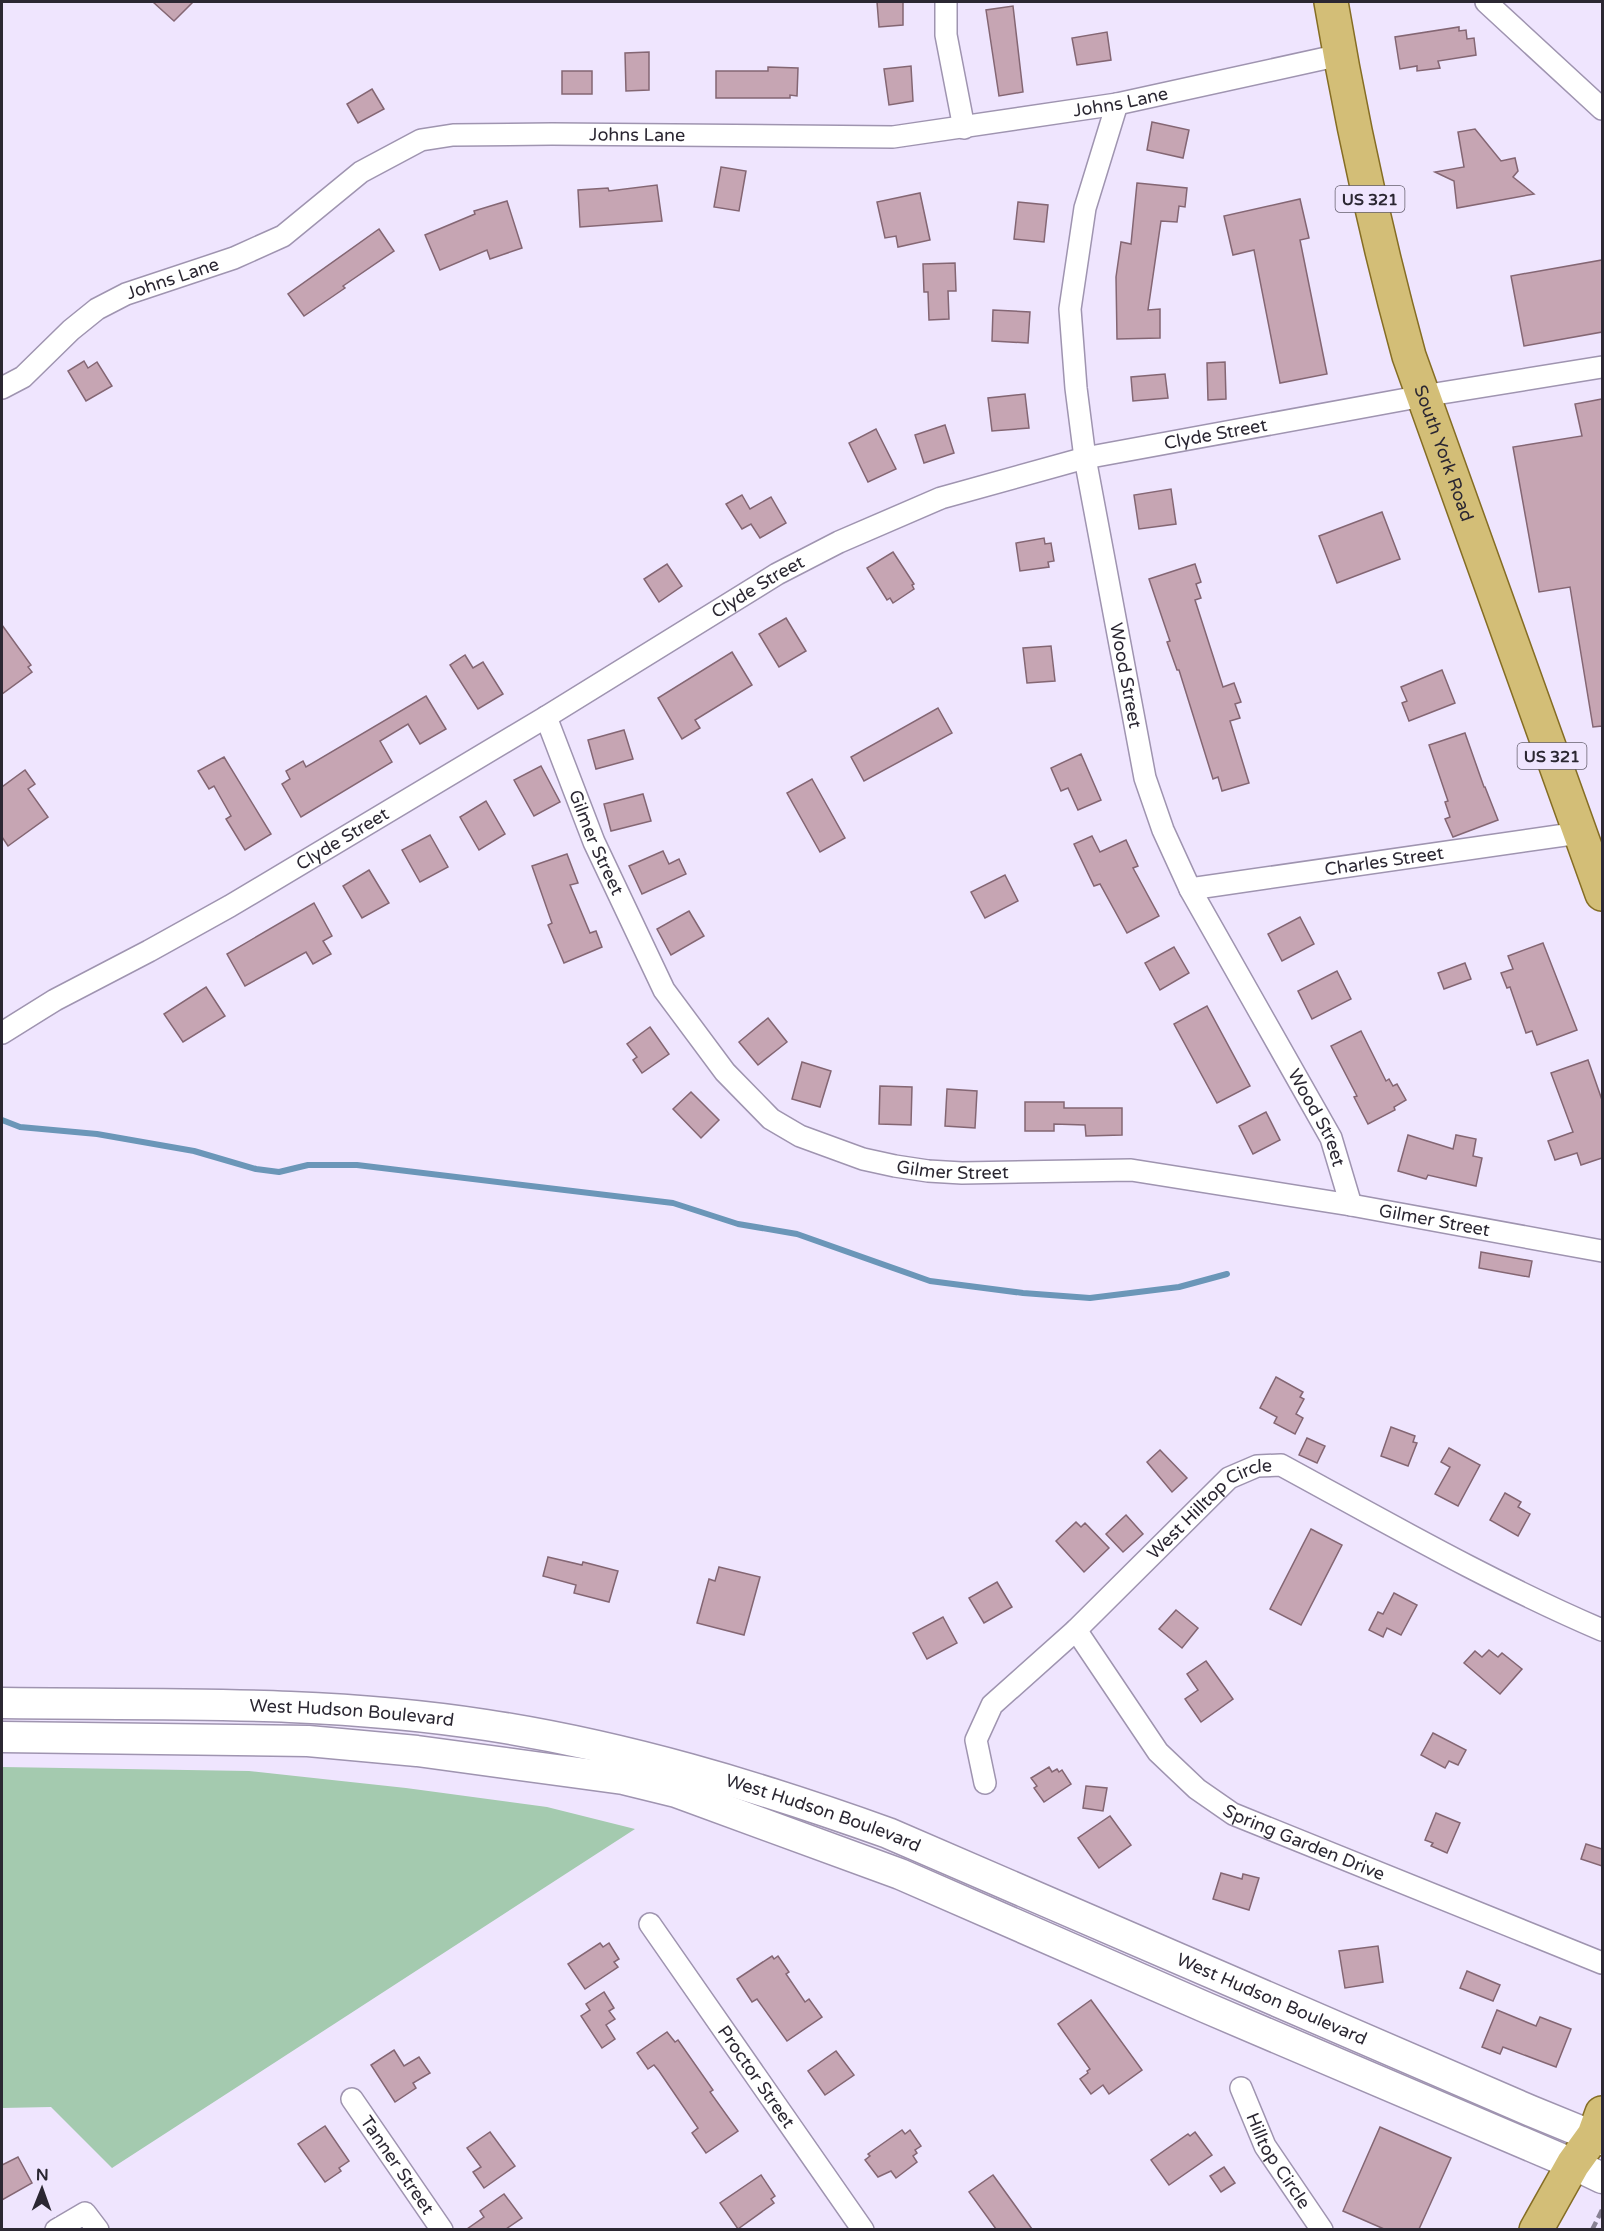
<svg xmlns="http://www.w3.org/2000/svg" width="1604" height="2231" font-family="'Varela Round',sans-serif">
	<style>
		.green { fill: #a4caaf }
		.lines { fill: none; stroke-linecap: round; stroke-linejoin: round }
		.stream { stroke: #6b96b8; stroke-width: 6 }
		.building { fill: #c6a5b3; stroke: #846673; stroke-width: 1.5 }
		.minor-casing { stroke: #9f94b0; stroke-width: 24 }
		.secondary-casing { stroke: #9f94b0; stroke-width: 33 }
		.primary-casing { stroke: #856d24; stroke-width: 36 }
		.minor { stroke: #fff; stroke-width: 21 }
		.secondary { stroke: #fff; stroke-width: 30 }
		.primary { stroke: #d3be77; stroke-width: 33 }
		.rail { stroke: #888193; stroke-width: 4.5; stroke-dasharray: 9 4.5; stroke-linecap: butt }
		.labels { text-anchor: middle; stroke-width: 4.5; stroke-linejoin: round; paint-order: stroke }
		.shield { fill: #efe5fe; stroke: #66606f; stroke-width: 1.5 }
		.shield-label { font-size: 16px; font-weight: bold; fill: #2b2732 }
		.street-label { font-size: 18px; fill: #2b2732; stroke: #efe5fe }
	</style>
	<rect width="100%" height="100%" fill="#efe5fe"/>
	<polygon class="green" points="2,1767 249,1771 406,1788 547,1807 635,1829 112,2168 51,2107 2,2108"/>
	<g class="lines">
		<polyline class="stream" points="2,1120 20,1127 97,1134 194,1151 256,1169 279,1172 308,1165 357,1165 673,1203 738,1224 797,1234 930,1281 1023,1293 1090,1298 1179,1287 1227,1274"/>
	</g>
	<g class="building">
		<polygon points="153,2 193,2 174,21"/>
		<polygon points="877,2 903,2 903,25 879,27"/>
		<polygon points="1013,6 1023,92 999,96 986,10"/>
		<polygon points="1459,27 1459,31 1466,30 1467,39 1474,38 1476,55 1438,61 1440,68 1417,71 1417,66 1400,69 1395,37"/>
		<polygon points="1107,32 1111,60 1077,65 1072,38"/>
		<polygon points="649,52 649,90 626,91 625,53"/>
		<polygon points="911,66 913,101 889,105 884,69"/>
		<polygon points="768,67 798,68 797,96 790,95 790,98 716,98 716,71 768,71"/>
		<rect x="562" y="71" width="30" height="23"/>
		<polygon points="372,89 384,109 358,123 347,104"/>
		<polygon points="1152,122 1189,130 1183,158 1147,150"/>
		<polygon points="1475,129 1501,161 1515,158 1518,171 1513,177 1534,194 1457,208 1454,181 1435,172 1464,167 1458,132"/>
		<polygon points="721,167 746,171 739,211 714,207"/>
		<polygon points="1137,183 1187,188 1185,207 1179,206 1177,222 1161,221 1148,310 1160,309 1160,338 1117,339 1116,277 1121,242 1131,244"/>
		<polygon points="657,185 662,221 580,227 578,190 608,188 609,191"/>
		<polygon points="920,193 930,240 898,247 896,236 885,238 877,202"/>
		<polygon points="1300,199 1309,238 1300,240 1327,374 1280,383 1254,250 1233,255 1224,216"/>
		<polygon points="507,201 522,248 490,259 487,250 440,270 425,235 475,214 474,211"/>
		<polygon points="1018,202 1048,205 1044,242 1014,239"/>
		<polygon points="379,229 394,251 343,286 345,288 304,316 288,294"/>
		<polygon points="1602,260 1602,332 1524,346 1511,276"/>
		<polygon points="955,263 956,291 948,291 949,319 929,320 928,292 924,292 923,264"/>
		<polygon points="993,310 1030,312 1028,343 992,341"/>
		<polygon points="84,361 88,368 97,362 112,386 86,401 68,371"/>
		<polygon points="1225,362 1226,399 1208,400 1207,363"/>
		<polygon points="1165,374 1168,398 1133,401 1131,377"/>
		<polygon points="1025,394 1029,428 992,431 988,398"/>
		<polygon points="1602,399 1602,726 1593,727 1570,587 1539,592 1513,447 1582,436 1575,404"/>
		<polygon points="945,425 954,453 924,463 915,435"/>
		<polygon points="876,429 896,469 868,482 849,443"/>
		<polygon points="1171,489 1176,524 1139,529 1134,495"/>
		<polygon points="742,495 750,509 771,497 786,523 760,538 751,524 742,529 726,504"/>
		<polygon points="1382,512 1400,559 1337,583 1319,536"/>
		<polygon points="1044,538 1045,544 1051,543 1054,561 1048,562 1049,567 1020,571 1016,543"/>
		<polygon points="893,552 914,584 912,585 914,589 893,603 890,598 887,600 867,568"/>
		<polygon points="667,564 682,586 659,602 644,579"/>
		<polygon points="1195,564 1201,582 1196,584 1201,598 1195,600 1223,687 1234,683 1241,702 1235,704 1240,718 1230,721 1249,783 1222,791 1218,777 1213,779 1179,670 1177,670 1167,642 1170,641 1149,579"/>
		<polygon points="786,618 806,651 779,667 759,634"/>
		<polygon points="2,625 31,665 28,667 32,672 2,694"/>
		<polygon points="1051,646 1055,681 1027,683 1023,648"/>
		<polygon points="732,652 752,685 695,720 700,728 682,739 658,698"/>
		<polygon points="465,655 473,668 483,662 503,694 478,709 450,665"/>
		<polygon points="1442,670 1455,703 1409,721 1402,703 1407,701 1401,687"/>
		<polygon points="426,696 446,729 420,744 408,724 380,741 392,762 301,817 282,784 290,779 286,771 303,761 306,767"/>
		<polygon points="938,708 952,733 864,781 851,757"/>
		<polygon points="624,730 633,759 596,769 588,740"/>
		<polygon points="1465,733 1484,787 1485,787 1498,820 1453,837 1445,819 1450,817 1445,802 1448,801 1429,745"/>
		<polygon points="1081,754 1101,800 1078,810 1068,788 1061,791 1051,768"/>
		<polygon points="224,757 271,834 245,850 226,819 231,816 214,786 209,789 198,771"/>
		<polygon points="541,766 560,802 534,816 514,780"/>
		<polygon points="25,770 35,784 28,789 48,817 8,846 2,837 2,787"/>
		<polygon points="812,779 845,838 820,852 787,793"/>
		<polygon points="643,794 651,821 611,831 604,804"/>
		<polygon points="486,801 505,834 479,850 460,817"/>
		<polygon points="430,835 448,867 420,882 402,850"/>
		<polygon points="1092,836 1100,852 1126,840 1138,866 1133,868 1159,916 1127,933 1100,884 1094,886 1074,844"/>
		<polygon points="663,851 669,864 679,859 686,874 642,894 629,866"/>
		<polygon points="567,854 578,883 570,885 590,933 596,931 602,947 564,963 548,925 552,923 532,866"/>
		<polygon points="369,870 389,903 362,918 343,886"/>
		<polygon points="1005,875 1018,901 985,918 971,892"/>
		<polygon points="314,903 332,936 323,941 331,954 313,964 306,952 245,986 227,954"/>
		<polygon points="689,911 704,936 671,955 657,929"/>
		<polygon points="1300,917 1314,944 1282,961 1268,934"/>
		<polygon points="1543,943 1577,1030 1537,1045 1532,1031 1526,1033 1510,987 1507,988 1501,973 1513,969 1508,956"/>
		<polygon points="1174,947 1189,973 1160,990 1145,963"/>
		<polygon points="1465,963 1471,979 1444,989 1438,973"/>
		<polygon points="1337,971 1351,999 1312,1019 1298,991"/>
		<polygon points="206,987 225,1016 183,1042 164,1014"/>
		<polygon points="1207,1006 1250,1086 1217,1103 1174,1024"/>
		<polygon points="768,1018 787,1042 758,1065 739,1042"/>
		<polygon points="650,1027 669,1054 642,1073 633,1060 637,1057 627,1044"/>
		<polygon points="1361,1031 1386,1081 1389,1079 1393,1086 1397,1084 1406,1100 1394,1107 1395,1110 1368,1124 1354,1097 1357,1096 1331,1046"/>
		<polygon points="1588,1060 1602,1100 1602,1158 1581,1165 1577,1153 1555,1160 1548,1141 1573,1132 1551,1073"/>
		<polygon points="802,1062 831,1071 820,1107 792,1099"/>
		<polygon points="880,1086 912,1087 911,1125 879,1124"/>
		<polygon points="947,1089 977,1091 975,1128 945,1126"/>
		<polygon points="691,1092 719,1120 701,1138 673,1109"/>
		<polygon points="1025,1102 1064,1102 1064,1108 1122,1108 1122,1135 1086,1136 1085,1125 1054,1124 1054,1131 1025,1131"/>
		<polygon points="1266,1112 1280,1140 1253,1154 1239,1126"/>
		<polygon points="1408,1135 1453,1149 1456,1135 1476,1139 1473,1156 1482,1158 1476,1186 1428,1175 1426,1179 1398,1171"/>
		<polygon points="1481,1252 1532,1261 1529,1277 1479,1268"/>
		<polygon points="1276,1377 1303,1392 1300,1397 1304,1399 1296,1414 1303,1418 1295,1434 1274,1423 1277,1417 1260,1408"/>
		<polygon points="1391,1427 1415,1436 1413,1442 1417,1443 1408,1466 1381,1456"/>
		<polygon points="1307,1438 1325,1446 1317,1463 1299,1455"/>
		<polygon points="1449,1448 1480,1465 1458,1506 1435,1494 1450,1467 1441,1462"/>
		<polygon points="1160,1450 1187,1478 1172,1492 1147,1462"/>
		<polygon points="1505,1493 1521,1502 1518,1507 1530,1514 1518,1536 1490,1520"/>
		<polygon points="1126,1515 1143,1534 1123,1552 1106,1534"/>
		<polygon points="1076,1522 1081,1527 1085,1523 1109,1548 1084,1572 1056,1541"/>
		<polygon points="1311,1529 1342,1545 1301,1625 1270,1609"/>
		<polygon points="548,1557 582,1565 583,1562 618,1571 609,1602 574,1593 576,1585 543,1576"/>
		<polygon points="719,1567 760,1577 744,1635 697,1623 709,1579 715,1581"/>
		<polygon points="997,1582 1012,1607 984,1623 969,1598"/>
		<polygon points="1394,1593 1417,1605 1401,1635 1387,1628 1383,1637 1369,1630 1378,1612 1383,1614"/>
		<polygon points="1176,1610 1198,1628 1182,1648 1159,1629"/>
		<polygon points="943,1617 957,1643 927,1659 913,1633"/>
		<polygon points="1489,1650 1498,1657 1502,1653 1522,1669 1500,1694 1464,1663 1475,1651 1482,1657"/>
		<polygon points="1206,1661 1233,1699 1201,1722 1185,1699 1198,1690 1187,1674"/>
		<polygon points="1433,1733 1466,1750 1458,1765 1449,1761 1445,1768 1421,1755"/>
		<polygon points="1049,1767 1052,1772 1057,1769 1059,1772 1062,1770 1071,1784 1044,1802 1034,1788 1037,1786 1031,1778"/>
		<polygon points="1086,1786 1107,1788 1103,1811 1083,1808"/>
		<polygon points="1436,1813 1460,1823 1447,1853 1431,1846 1433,1843 1425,1840"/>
		<polygon points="1110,1816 1131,1845 1099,1868 1078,1838"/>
		<polygon points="1586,1844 1602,1849 1602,1866 1581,1859"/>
		<polygon points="1221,1873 1242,1879 1243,1874 1259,1878 1249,1910 1213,1899"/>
		<polygon points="600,1943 603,1947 609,1943 619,1959 614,1962 618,1967 585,1989 568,1964"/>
		<polygon points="1378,1946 1383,1982 1345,1988 1339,1951"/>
		<polygon points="772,1956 774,1959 778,1956 789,1972 786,1974 805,2002 809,1999 822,2017 787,2041 757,1999 752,2002 737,1979"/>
		<polygon points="1467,1971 1500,1985 1493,2001 1460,1988"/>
		<polygon points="604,1992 614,2008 609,2011 615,2019 606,2025 615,2039 602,2048 581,2016 590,2010 586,2004"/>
		<polygon points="1091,2000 1142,2070 1109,2094 1103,2085 1091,2094 1080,2079 1088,2073 1087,2071 1090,2069 1058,2024"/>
		<polygon points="1497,2010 1536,2026 1540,2017 1571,2029 1556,2067 1503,2047 1500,2054 1482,2047"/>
		<polygon points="667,2032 675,2042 678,2040 713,2090 710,2092 738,2131 706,2153 692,2133 698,2128 659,2071 654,2065 648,2069 637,2053"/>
		<polygon points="394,2050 404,2066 419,2057 430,2073 413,2083 416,2088 395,2102 371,2065"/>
		<polygon points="836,2051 854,2075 825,2095 808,2071"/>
		<polygon points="325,2126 349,2161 339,2168 341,2171 325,2182 298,2144"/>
		<polygon points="1380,2127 1451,2158 1419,2229 1384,2229 1343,2211"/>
		<polygon points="902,2130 905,2134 910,2130 921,2146 915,2150 917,2153 913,2156 917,2162 896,2178 891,2171 878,2177 865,2160 870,2156 868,2154"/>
		<polygon points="490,2132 515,2166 484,2188 473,2172 481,2167 467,2148"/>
		<polygon points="1195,2132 1212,2155 1169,2185 1151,2160 1188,2134 1190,2136"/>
		<polygon points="18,2157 32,2183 2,2200 2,2165"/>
		<polygon points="1224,2167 1235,2183 1221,2192 1210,2176"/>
		<polygon points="761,2175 775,2196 771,2199 774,2203 738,2229 720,2203"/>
		<polygon points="993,2175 1032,2229 996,2229 969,2192"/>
		<polygon points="504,2194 522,2218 506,2229 467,2229 484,2217 480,2211"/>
	</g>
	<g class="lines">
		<defs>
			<g id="minor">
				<polyline points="946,2 946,35 964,128"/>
				<polyline points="1486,2 1602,109"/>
				<path id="s1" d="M1117 104 1085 208 1070 309 1076 388 1085 458 1145 778 1163 830 1190 889 1331 1138 1351 1205"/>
				<path id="s2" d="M2 388 23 377 71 330 97 309 126 294 234 258 283 236 361 172 421 140 453 135 552 134 893 137 1117 104 1340 55"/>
				<path id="s3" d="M546 717 594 842 664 990 725 1072 771 1119 800 1136 863 1159 895 1166 928 1171 962 1173 1131 1170 1351 1205 1602 1251"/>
				<path id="s4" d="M1190 889 1579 833"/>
				<path id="s5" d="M2 1033 55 1000 149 951 230 906 546 717 777 574 839 542 941 498 1085 458 1423 396 1602 367"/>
				<path id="s6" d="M1076 1630 1158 1752 1197 1789 1233 1814 1602 1963"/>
				<path id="s7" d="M985 1783 976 1740 992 1705 1076 1630 1229 1478 1257 1466 1281 1465C1386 1522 1492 1583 1602 1630"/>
				<path id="s8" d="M650 1924 863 2230"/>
				<path id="s9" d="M1241 2088 1265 2146 1322 2230"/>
				<path id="s10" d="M352 2099 442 2230"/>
				<polyline points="56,2230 85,2213 98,2230"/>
			</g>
			<g id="secondary">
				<path id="s11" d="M2 1703C162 1705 326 1700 486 1725 624 1746 757 1786 888 1833L1531 2111 1602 2140"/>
				<polyline points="2,1737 308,1741 417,1751 579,1773 623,1779 676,1792 900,1874 1207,2008 1573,2164 1602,2178"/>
			</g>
			<g id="primary">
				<path id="s12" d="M1331 2C1351 121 1377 239 1409 356L1602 894"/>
				<polyline points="1536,2230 1573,2164 1594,2135 1602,2113"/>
			</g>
		</defs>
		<use href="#minor" class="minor-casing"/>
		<use href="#secondary" class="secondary-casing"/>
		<use href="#primary" class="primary-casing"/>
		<use href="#minor" class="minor"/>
		<use href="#secondary" class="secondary"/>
		<use href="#primary" class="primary"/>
		<polyline class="rail" points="1592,2230 1602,2210"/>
	</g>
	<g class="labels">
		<g class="shield">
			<rect x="1335.5" y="186" width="69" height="26" rx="4.5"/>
			<rect x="1517.5" y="743" width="69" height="26" rx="4.5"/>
		</g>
		<g class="shield-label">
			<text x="1370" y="205">US 321</text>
			<text x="1552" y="762">US 321</text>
		</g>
		<g class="street-label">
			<text dy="6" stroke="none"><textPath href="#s2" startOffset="1196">Johns Lane</textPath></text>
			<text dy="6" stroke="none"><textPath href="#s2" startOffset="710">Johns Lane</textPath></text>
			<text dy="6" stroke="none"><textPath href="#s2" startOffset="206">Johns Lane</textPath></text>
			<text dy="6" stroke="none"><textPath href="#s5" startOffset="1364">Clyde Street</textPath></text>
			<text dy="6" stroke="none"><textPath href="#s12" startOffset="466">South York Road</textPath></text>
			<text dy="6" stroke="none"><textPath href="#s5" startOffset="878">Clyde Street</textPath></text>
			<text dy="6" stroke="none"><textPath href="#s1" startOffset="582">Wood Street</textPath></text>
			<text dy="6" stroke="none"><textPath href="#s5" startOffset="392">Clyde Street</textPath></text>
			<text dy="6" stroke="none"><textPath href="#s3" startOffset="135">Gilmer Street</textPath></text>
			<text dy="6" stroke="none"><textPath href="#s4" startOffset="196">Charles Street</textPath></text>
			<text dy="6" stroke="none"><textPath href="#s1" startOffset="1068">Wood Street</textPath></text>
			<text dy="6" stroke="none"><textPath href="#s3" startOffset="657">Gilmer Street</textPath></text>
			<text dy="6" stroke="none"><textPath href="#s3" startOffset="1143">Gilmer Street</textPath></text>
			<text dy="6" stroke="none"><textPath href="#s7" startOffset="378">West Hilltop Circle</textPath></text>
			<text dy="6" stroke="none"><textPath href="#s11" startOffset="350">West Hudson Boulevard</textPath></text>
			<text dy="6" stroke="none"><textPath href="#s11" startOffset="834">West Hudson Boulevard</textPath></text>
			<text dy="6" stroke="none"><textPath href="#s6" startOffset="321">Spring Garden Drive</textPath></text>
			<text dy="6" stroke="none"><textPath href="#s11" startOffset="1320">West Hudson Boulevard</textPath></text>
			<text dy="6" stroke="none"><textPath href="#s8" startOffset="186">Proctor Street</textPath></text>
			<text dy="6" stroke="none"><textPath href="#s9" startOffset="82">Hilltop Circle</textPath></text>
			<text dy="6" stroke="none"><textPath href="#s10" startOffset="80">Tanner Street</textPath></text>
		</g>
	</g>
	<rect width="1604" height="2231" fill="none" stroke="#2b2732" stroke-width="6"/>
	<g transform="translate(42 2189) rotate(1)" stroke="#efe5fe" stroke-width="4.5" paint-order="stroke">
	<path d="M0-4.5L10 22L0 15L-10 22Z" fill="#2b2732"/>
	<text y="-9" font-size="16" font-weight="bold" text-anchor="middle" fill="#2b2732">N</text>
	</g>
</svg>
